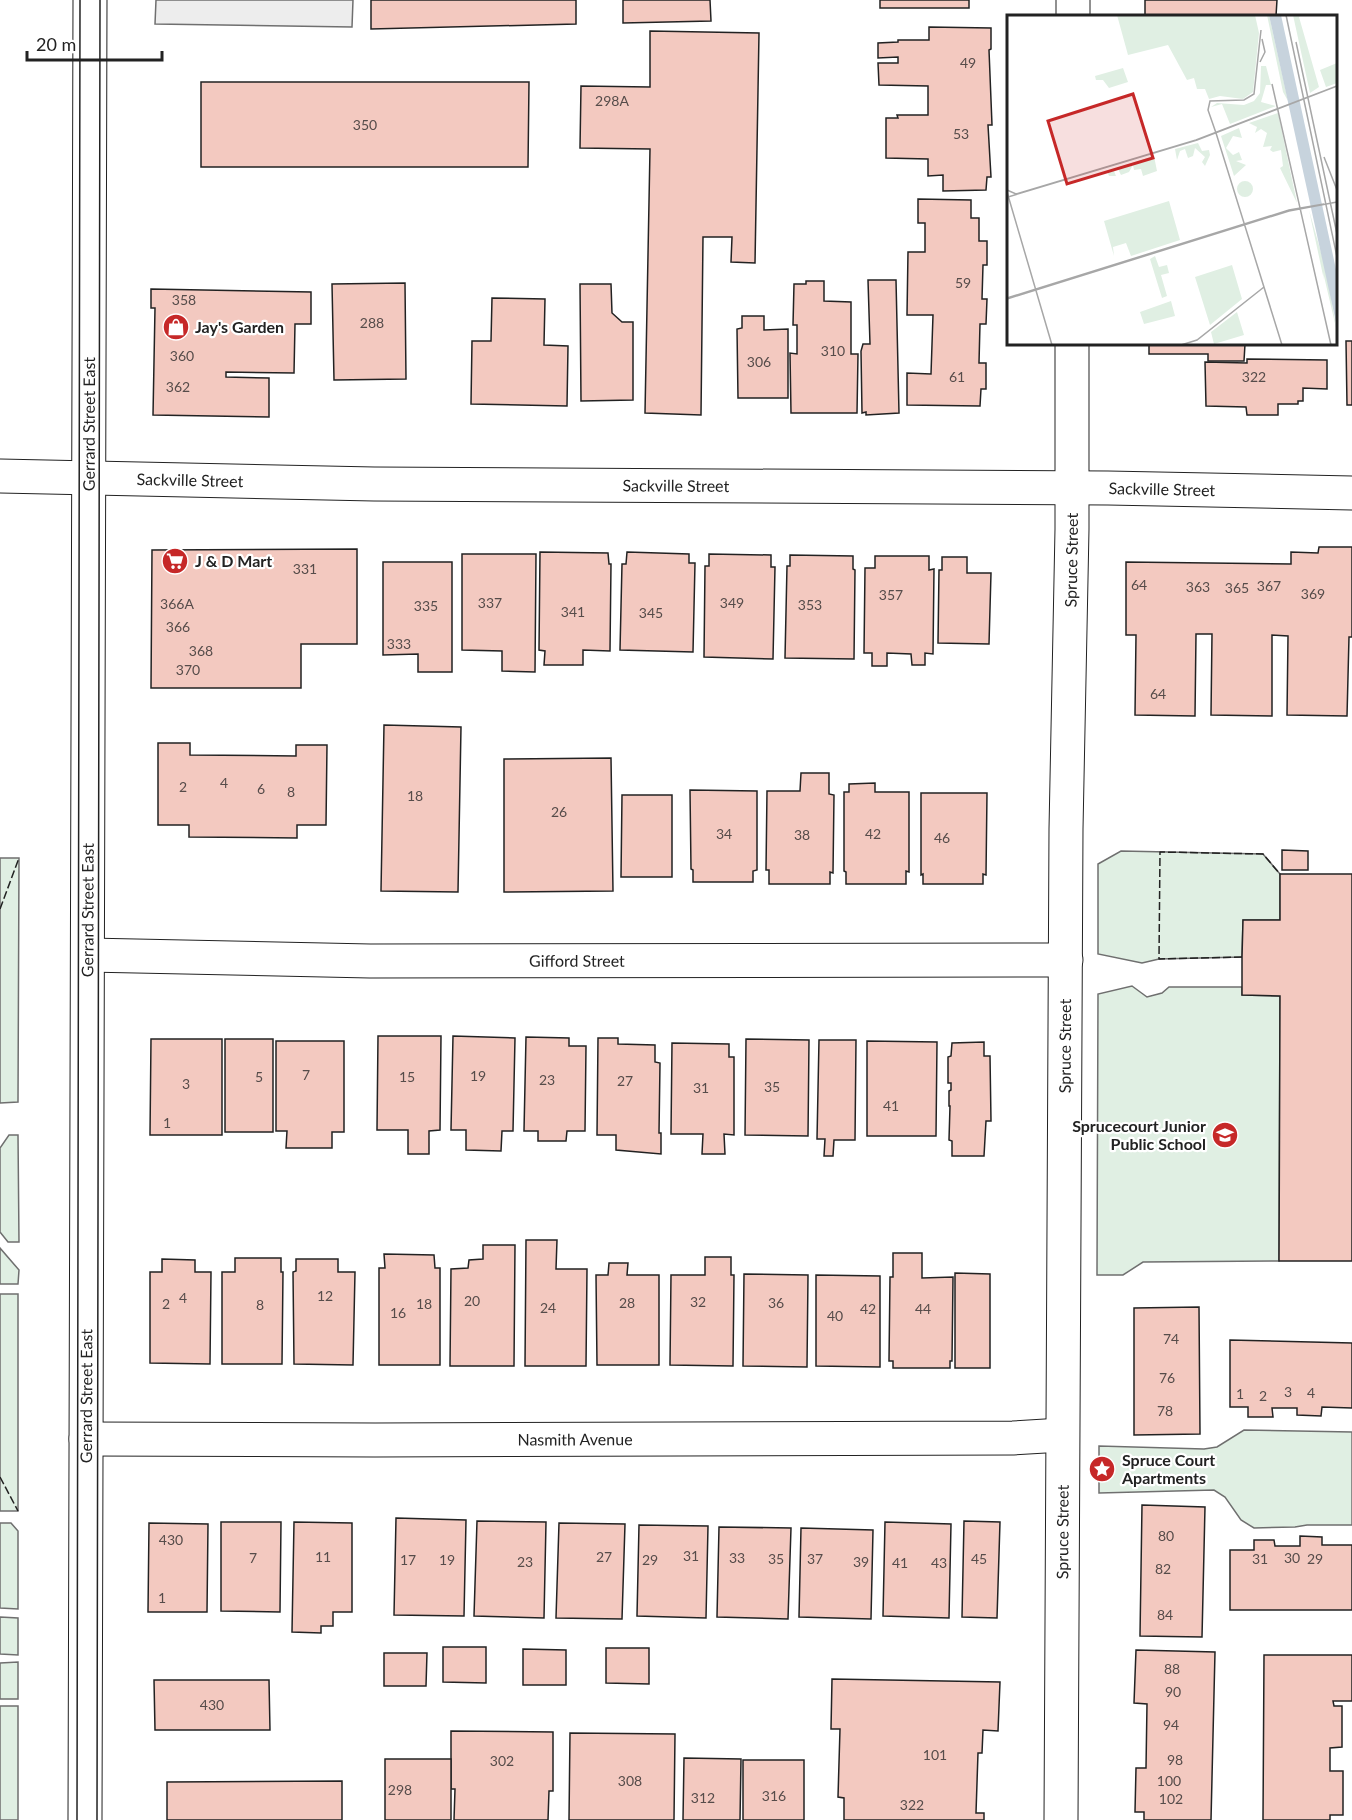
<svg xmlns="http://www.w3.org/2000/svg" width="1352" height="1820" font-family="Lato,sans-serif">
	<style>
		.green { fill: #e0efe3; stroke: #6f6f6f; stroke-width: 1.5 }
		.parking { fill: #ededed; stroke: #6f6f6f; stroke-width: 1.5 }
		.building { fill: #f3c9c0; stroke: #222; stroke-width: 1.5 }
		.lines { fill: none; stroke-linecap: round; stroke-linejoin: round }
		.minor-casing { stroke: #222; stroke-width: 35 }
		.secondary-casing { stroke: #222; stroke-width: 35 }
		.minor { stroke: #fff; stroke-width: 33 }
		.secondary { stroke: #fff; stroke-width: 33 }
		.tram { stroke: #222; stroke-width: 1.5 }
		.fence { stroke: #222; stroke-width: 1.5; stroke-dasharray: 8 3; stroke-linecap: butt }
		.labels { text-anchor: middle; stroke-width: 4.5; stroke-linejoin: round; paint-order: stroke }
		.number-label { font-size: 14px; fill: #564c4a }
		.poi-label { font-size: 16px; font-weight: bold; fill: #222; stroke: #fff; text-anchor: start }
		.street-label { font-size: 16px; fill: #222; stroke: #fff }
		.inset-road { fill: none; stroke: #a7a7a7; stroke-width: 1.5 }
		.view { fill: #c62828; fill-opacity: 0.15; stroke: #c62828; stroke-width: 3 }
		.inset-edge { fill: none; stroke: #222; stroke-width: 3 }
	</style>
	<rect width="100%" height="100%" fill="#fff"/>
	<g class="green">
		<polygon points="1121,851 1263,854 1280,874 1280,920 1243,920 1242,957 1159,959 1142,963 1098,954 1098,864"/>
		<polygon points="0,858 19,858 18,1102 0,1103"/>
		<polygon points="1132,986 1147,997 1162,993 1169,987 1242,987 1242,995 1280,996 1279,1261 1143,1262 1123,1275 1097,1275 1098,994"/>
		<polygon points="9,1135 18,1135 19,1242 8,1242 0,1232 0,1148"/>
		<polygon points="0,1248 19,1270 18,1284 0,1284"/>
		<rect x="0" y="1294" width="18" height="217"/>
		<polygon points="1244,1430 1352,1432 1352,1525 1307,1525 1295,1527 1254,1528 1241,1520 1225,1497 1214,1490 1099,1493 1099,1446 1204,1449 1217,1447"/>
		<polygon points="0,1523 11,1523 18,1531 18,1609 0,1608"/>
		<polygon points="0,1617 18,1618 18,1655 0,1654"/>
		<polygon points="18,1662 18,1699 0,1699 0,1663"/>
		<rect x="0" y="1706" width="18" height="114"/>
	</g>
	<polygon class="parking" points="156,0 353,0 352,27 155,24"/>
	<g class="building">
		<polygon points="371,0 576,0 576,24 371,29"/>
		<polygon points="623,0 710,0 711,21 623,23"/>
		<rect x="880" y="0" width="89" height="8"/>
		<polygon points="1145,0 1277,0 1276,16 1145,16"/>
		<polygon points="929,27 991,28 991,49 989,50 992,125 988,125 991,177 987,177 986,190 943,191 943,175 928,176 928,159 886,158 886,118 898,118 897,115 928,115 928,86 879,85 878,63 898,63 898,57 878,58 878,43 898,42 898,40 929,40"/>
		<polygon points="650,31 759,33 755,263 731,262 732,237 703,237 701,415 645,413 650,149 580,148 581,86 650,87"/>
		<polygon points="201,82 529,82 528,167 201,167"/>
		<polygon points="918,199 971,200 971,218 979,218 979,241 987,241 987,265 983,265 982,299 987,299 986,324 980,324 979,363 986,363 986,389 981,389 980,406 907,405 907,373 931,374 933,315 907,315 908,252 925,252 925,223 918,223"/>
		<polygon points="868,280 896,280 899,413 866,415 866,412 862,413 861,351 863,344 870,344"/>
		<polygon points="806,281 824,281 824,301 851,302 851,354 858,354 857,413 791,413 790,353 797,354 797,325 793,325 794,284 806,284"/>
		<polygon points="405,283 406,379 334,380 332,284"/>
		<polygon points="580,284 611,284 612,313 622,322 633,322 633,400 581,401"/>
		<polygon points="151,289 311,292 311,324 295,324 294,373 226,372 226,377 269,378 269,417 153,415 155,308 151,308"/>
		<polygon points="492,298 545,299 544,345 568,346 567,406 471,404 472,341 491,341"/>
		<polygon points="742,316 764,316 764,330 788,329 788,398 738,398 737,329 742,328"/>
		<polygon points="1346,341 1352,341 1352,405 1347,405"/>
		<polygon points="1149,344 1245,344 1244,361 1208,361 1208,354 1149,354"/>
		<polygon points="1247,359 1327,360 1327,389 1303,388 1303,401 1298,401 1298,404 1278,404 1278,415 1247,415 1246,407 1206,406 1205,362 1247,363"/>
		<polygon points="1319,547 1352,547 1352,637 1349,637 1347,716 1287,715 1288,636 1272,635 1272,716 1211,715 1212,634 1196,634 1195,716 1135,715 1136,635 1126,635 1126,562 1291,564 1291,552 1318,553"/>
		<polygon points="357,549 357,644 301,644 301,688 151,688 152,550"/>
		<polygon points="540,552 608,553 609,564 611,564 610,651 583,650 583,665 544,665 545,651 539,650"/>
		<polygon points="627,552 689,554 689,563 695,563 693,652 620,650 622,564 626,564"/>
		<polygon points="462,554 536,554 535,672 502,671 502,651 462,650"/>
		<polygon points="709,554 771,555 771,567 775,567 773,659 704,657 705,566 709,566"/>
		<polygon points="790,555 853,556 853,569 855,570 854,659 785,658 787,566 790,566"/>
		<polygon points="875,556 929,556 929,570 934,569 933,654 925,653 925,665 912,665 911,654 887,653 887,666 872,666 872,653 864,653 865,568 875,568"/>
		<polygon points="942,557 967,557 967,573 991,573 989,644 938,643 939,570 942,570"/>
		<polygon points="383,562 452,562 452,672 418,672 418,654 383,655"/>
		<polygon points="384,725 461,727 458,892 381,891"/>
		<polygon points="158,743 190,743 190,755 296,756 296,745 327,745 326,825 297,825 297,838 189,837 189,825 158,825"/>
		<polygon points="611,758 613,891 504,892 504,759"/>
		<polygon points="801,773 829,773 829,794 834,795 833,873 830,872 830,884 769,884 769,870 766,870 767,791 800,791"/>
		<polygon points="875,783 875,792 909,792 909,872 906,871 906,884 846,884 846,872 844,871 844,792 849,792 849,784"/>
		<polygon points="690,790 757,791 757,870 753,871 753,882 693,882 693,870 691,869"/>
		<polygon points="921,793 987,793 986,875 983,874 983,884 923,884 923,874 921,875"/>
		<polygon points="622,795 672,795 672,877 621,877"/>
		<polygon points="1282,850 1308,851 1308,870 1282,870"/>
		<polygon points="1280,874 1352,874 1352,1261 1279,1261 1280,996 1242,995 1242,957 1243,920 1280,920"/>
		<polygon points="378,1036 441,1036 440,1130 429,1131 429,1154 408,1154 408,1130 377,1130"/>
		<polygon points="453,1036 515,1038 513,1131 502,1131 501,1151 466,1150 466,1130 451,1130"/>
		<polygon points="526,1037 569,1038 569,1046 586,1046 585,1131 567,1131 566,1141 538,1141 538,1131 524,1131"/>
		<polygon points="598,1038 618,1038 618,1044 655,1045 655,1062 660,1063 659,1133 661,1133 661,1154 616,1150 616,1135 597,1135"/>
		<polygon points="151,1039 222,1039 222,1135 150,1135"/>
		<rect x="225" y="1039" width="48" height="93"/>
		<polygon points="746,1039 809,1040 808,1136 745,1135"/>
		<polygon points="819,1040 856,1040 855,1140 834,1140 833,1156 824,1156 825,1139 817,1139"/>
		<polygon points="276,1041 344,1041 344,1132 332,1132 332,1148 286,1148 287,1131 276,1131"/>
		<polygon points="867,1041 937,1042 936,1136 867,1136"/>
		<polygon points="984,1042 984,1056 990,1056 991,1121 986,1121 984,1156 952,1156 952,1141 949,1140 950,1106 949,1106 949,1091 951,1090 951,1083 948,1083 948,1057 951,1056 952,1043"/>
		<polygon points="672,1043 729,1044 729,1057 734,1057 734,1135 724,1134 725,1154 702,1154 703,1134 671,1134"/>
		<polygon points="526,1240 557,1240 556,1269 587,1269 586,1366 525,1366"/>
		<polygon points="483,1245 515,1245 514,1366 450,1366 451,1269 468,1268 469,1260 483,1259"/>
		<polygon points="893,1253 922,1253 922,1278 953,1277 952,1361 950,1361 950,1368 893,1368 893,1361 889,1361 890,1277 893,1277"/>
		<polygon points="384,1254 434,1255 435,1268 440,1268 440,1365 379,1365 379,1268 385,1268"/>
		<polygon points="705,1257 731,1257 731,1275 734,1275 733,1366 670,1365 671,1275 705,1275"/>
		<polygon points="235,1258 281,1258 281,1272 283,1272 282,1364 222,1364 222,1272 235,1272"/>
		<polygon points="162,1259 195,1260 195,1272 211,1272 210,1364 150,1363 150,1272 162,1272"/>
		<polygon points="296,1259 338,1259 338,1272 355,1272 353,1365 294,1364 293,1272 296,1271"/>
		<polygon points="609,1263 628,1263 627,1275 659,1275 659,1365 597,1365 596,1275 608,1275"/>
		<polygon points="955,1273 990,1274 990,1368 955,1368"/>
		<polygon points="744,1274 808,1275 807,1367 743,1366"/>
		<polygon points="816,1275 880,1276 880,1367 816,1366"/>
		<polygon points="1199,1307 1200,1434 1134,1435 1134,1308"/>
		<polygon points="1230,1340 1352,1343 1352,1408 1322,1407 1321,1416 1297,1415 1297,1408 1272,1408 1273,1417 1248,1417 1248,1407 1230,1407"/>
		<polygon points="1142,1505 1205,1507 1202,1637 1140,1636"/>
		<polygon points="396,1518 466,1520 464,1616 394,1615"/>
		<polygon points="477,1521 546,1522 544,1618 474,1616"/>
		<polygon points="964,1521 1000,1522 997,1618 962,1617"/>
		<polygon points="221,1522 281,1522 280,1612 221,1611"/>
		<polygon points="294,1522 352,1523 352,1612 333,1612 333,1626 321,1626 321,1633 292,1632"/>
		<polygon points="885,1522 951,1524 949,1618 883,1616"/>
		<polygon points="149,1523 208,1524 207,1612 148,1612"/>
		<polygon points="559,1523 625,1524 622,1619 556,1618"/>
		<polygon points="639,1525 708,1526 706,1618 637,1616"/>
		<polygon points="719,1527 791,1528 788,1619 717,1617"/>
		<polygon points="801,1528 873,1530 871,1619 799,1617"/>
		<polygon points="1300,1536 1322,1537 1322,1545 1352,1545 1352,1610 1230,1610 1230,1550 1254,1550 1254,1540 1274,1540 1275,1546 1300,1546"/>
		<polygon points="443,1647 486,1647 486,1683 443,1682"/>
		<polygon points="606,1648 649,1648 649,1684 606,1683"/>
		<polygon points="523,1649 566,1650 566,1685 523,1685"/>
		<polygon points="1136,1650 1215,1652 1211,1820 1144,1820 1144,1812 1135,1812 1136,1768 1146,1768 1147,1704 1134,1703"/>
		<polygon points="384,1653 427,1653 426,1686 384,1686"/>
		<polygon points="1264,1655 1352,1655 1352,1701 1333,1701 1334,1706 1342,1706 1342,1747 1330,1748 1330,1771 1343,1771 1343,1815 1330,1815 1330,1820 1263,1820"/>
		<polygon points="832,1679 1000,1682 998,1731 983,1730 982,1753 978,1753 976,1813 984,1813 984,1820 844,1820 844,1798 838,1797 840,1729 831,1729"/>
		<polygon points="154,1680 269,1680 270,1730 155,1730"/>
		<polygon points="451,1731 553,1732 553,1791 549,1791 548,1820 454,1820 455,1789 451,1789"/>
		<polygon points="570,1733 675,1734 674,1820 569,1820"/>
		<polygon points="684,1758 741,1759 740,1820 683,1820"/>
		<rect x="385" y="1759" width="66" height="61"/>
		<rect x="743" y="1760" width="61" height="60"/>
		<polygon points="342,1781 342,1820 167,1820 167,1782"/>
	</g>
	<g class="lines">
		<defs>
			<g id="minor">
				<polyline points="1073,16 1073,0"/>
				<path id="s1" d="M0 476 374 484 1108 488 1352 493"/>
				<path id="s2" d="M88 955 370 961 1066 960"/>
				<path id="s3" d="M86 1439 375 1440 1013 1438 1062 1435"/>
				<path id="s4" d="M1061 1820 1066 829 1072 529V344"/>
			</g>
			<g id="secondary">
				<path id="s5" d="M85 1820 90 0"/>
			</g>
		</defs>
		<use href="#minor" class="minor-casing"/>
		<use href="#secondary" class="secondary-casing"/>
		<use href="#minor" class="minor"/>
		<use href="#secondary" class="secondary"/>
		<g class="tram">
			<polyline points="77,1820 80,0"/>
			<polyline points="97,1820 100,0"/>
		</g>
		<g class="fence">
			<polyline points="0,909 19,858"/>
			<polyline points="1242,957 1159,959 1160,852 1263,854 1280,874"/>
			<polyline points="0,1477 18,1511"/>
		</g>
	</g>
	<defs>
		<symbol id="shop-disc" viewBox="-11 -11 22 22"><circle r="9.5" fill="#c62828" stroke="#fff"/><path d="M-5-2.5h2.3a2.7 3.5 0 0 1 5.4 0H5L5.5 6h-11ZM-1.5-2.5h3a1.5 2.3 0 0 0-3 0Z" fill="#fff"/></symbol>
		<symbol id="supermarket-disc" viewBox="-11 -11 22 22"><circle r="9.5" fill="#c62828" stroke="#fff"/><path d="M-6-5.5h2.5l.6 2H6L4.5 2H-2.5L-4.4-4H-6ZM-1.5 3.2a1.3 1.3 0 1 0 .1 0ZM3 3.2a1.3 1.3 0 1 0 .1 0Z" fill="#fff"/></symbol>
		<symbol id="school-disc" viewBox="-11 -11 22 22"><circle r="9.5" fill="#c62828" stroke="#fff"/><path d="M0-5L7-2L0 1L-7-2ZM-4 1L0 2.5L4 1V4Q0 6-4 4Z" fill="#fff"/></symbol>
		<symbol id="sight-disc" viewBox="-11 -11 22 22"><circle r="9.5" fill="#c62828" stroke="#fff"/><path d="M0-6L1.8-2.2L6-1.7L2.9 1.2L3.7 5.4L0 3.3L-3.7 5.4L-2.9 1.2L-6-1.7L-1.8-2.2Z" fill="#fff"/></symbol>
	</defs>
	<g fill-rule="evenodd">
		<use href="#shop-disc" x="161" y="312" width="30" height="30"/>
		<use href="#supermarket-disc" x="160" y="546" width="30" height="30"/>
		<use href="#school-disc" x="1210" y="1120" width="30" height="30"/>
		<use href="#sight-disc" x="1087" y="1454" width="30" height="30"/>
	</g>
	<g class="labels">
		<g class="number-label">
			<text x="968" y="68">49</text>
			<text x="612" y="106">298A</text>
			<text x="365" y="130">350</text>
			<text x="961" y="139">53</text>
			<text x="963" y="288">59</text>
			<text x="184" y="305">358</text>
			<text x="372" y="328">288</text>
			<text x="833" y="356">310</text>
			<text x="182" y="361">360</text>
			<text x="759" y="367">306</text>
			<text x="957" y="382">61</text>
			<text x="1254" y="382">322</text>
			<text x="178" y="392">362</text>
			<text x="305" y="574">331</text>
			<text x="1139" y="590">64</text>
			<text x="1269" y="591">367</text>
			<text x="1198" y="592">363</text>
			<text x="1237" y="593">365</text>
			<text x="1313" y="599">369</text>
			<text x="891" y="600">357</text>
			<text x="490" y="608">337</text>
			<text x="732" y="608">349</text>
			<text x="177" y="609">366A</text>
			<text x="810" y="610">353</text>
			<text x="426" y="611">335</text>
			<text x="573" y="617">341</text>
			<text x="651" y="618">345</text>
			<text x="178" y="632">366</text>
			<text x="399" y="649">333</text>
			<text x="201" y="656">368</text>
			<text x="188" y="675">370</text>
			<text x="1158" y="699">64</text>
			<text x="224" y="788">4</text>
			<text x="183" y="792">2</text>
			<text x="261" y="794">6</text>
			<text x="291" y="797">8</text>
			<text x="415" y="801">18</text>
			<text x="559" y="817">26</text>
			<text x="724" y="839">34</text>
			<text x="873" y="839">42</text>
			<text x="802" y="840">38</text>
			<text x="942" y="843">46</text>
			<text x="306" y="1080">7</text>
			<text x="478" y="1081">19</text>
			<text x="259" y="1082">5</text>
			<text x="407" y="1082">15</text>
			<text x="547" y="1085">23</text>
			<text x="625" y="1086">27</text>
			<text x="186" y="1089">3</text>
			<text x="772" y="1092">35</text>
			<text x="701" y="1093">31</text>
			<text x="891" y="1111">41</text>
			<text x="167" y="1128">1</text>
			<text x="325" y="1301">12</text>
			<text x="183" y="1303">4</text>
			<text x="472" y="1306">20</text>
			<text x="698" y="1307">32</text>
			<text x="627" y="1308">28</text>
			<text x="776" y="1308">36</text>
			<text x="166" y="1309">2</text>
			<text x="424" y="1309">18</text>
			<text x="260" y="1310">8</text>
			<text x="548" y="1313">24</text>
			<text x="868" y="1314">42</text>
			<text x="923" y="1314">44</text>
			<text x="398" y="1318">16</text>
			<text x="835" y="1321">40</text>
			<text x="1171" y="1344">74</text>
			<text x="1167" y="1383">76</text>
			<text x="1288" y="1397">3</text>
			<text x="1311" y="1398">4</text>
			<text x="1240" y="1399">1</text>
			<text x="1263" y="1401">2</text>
			<text x="1165" y="1416">78</text>
			<text x="1166" y="1541">80</text>
			<text x="171" y="1545">430</text>
			<text x="691" y="1561">31</text>
			<text x="323" y="1562">11</text>
			<text x="604" y="1562">27</text>
			<text x="253" y="1563">7</text>
			<text x="737" y="1563">33</text>
			<text x="1292" y="1563">30</text>
			<text x="776" y="1564">35</text>
			<text x="815" y="1564">37</text>
			<text x="979" y="1564">45</text>
			<text x="1260" y="1564">31</text>
			<text x="1315" y="1564">29</text>
			<text x="408" y="1565">17</text>
			<text x="447" y="1565">19</text>
			<text x="650" y="1565">29</text>
			<text x="525" y="1567">23</text>
			<text x="861" y="1567">39</text>
			<text x="900" y="1568">41</text>
			<text x="939" y="1568">43</text>
			<text x="1163" y="1574">82</text>
			<text x="162" y="1603">1</text>
			<text x="1165" y="1620">84</text>
			<text x="1172" y="1674">88</text>
			<text x="1173" y="1697">90</text>
			<text x="212" y="1710">430</text>
			<text x="1171" y="1730">94</text>
			<text x="935" y="1760">101</text>
			<text x="1175" y="1765">98</text>
			<text x="502" y="1766">302</text>
			<text x="630" y="1786">308</text>
			<text x="1169" y="1786">100</text>
			<text x="400" y="1795">298</text>
			<text x="774" y="1801">316</text>
			<text x="703" y="1803">312</text>
			<text x="1171" y="1804">102</text>
			<text x="912" y="1810">322</text>
		</g>
		<g class="poi-label">
			<text x="195" y="333">Jay's Garden</text>
			<text x="195" y="567">J &amp; D Mart</text>
			<text x="1206" y="1132" text-anchor="end">Sprucecourt Junior<tspan x="1206" dy="18">Public School</tspan></text>
			<text x="1122" y="1466">Spruce Court<tspan x="1122" dy="18">Apartments</tspan></text>
		</g>
		<g class="street-label">
			<text dy="6" stroke="none"><textPath href="#s5" startOffset="1396">Gerrard Street East</textPath></text>
			<text dy="6" stroke="none"><textPath href="#s1" startOffset="190">Sackville Street</textPath></text>
			<text dy="6" stroke="none"><textPath href="#s1" startOffset="676">Sackville Street</textPath></text>
			<text dy="6" stroke="none"><textPath href="#s1" startOffset="1162">Sackville Street</textPath></text>
			<text dy="6" stroke="none"><textPath href="#s4" startOffset="1260">Spruce Street</textPath></text>
			<text dy="6" stroke="none"><textPath href="#s5" startOffset="910">Gerrard Street East</textPath></text>
			<text dy="6" stroke="none"><textPath href="#s2" startOffset="489">Gifford Street</textPath></text>
			<text dy="6" stroke="none"><textPath href="#s4" startOffset="774">Spruce Street</textPath></text>
			<text dy="6" stroke="none"><textPath href="#s5" startOffset="424">Gerrard Street East</textPath></text>
			<text dy="6" stroke="none"><textPath href="#s3" startOffset="489">Nasmith Avenue</textPath></text>
			<text dy="6" stroke="none"><textPath href="#s4" startOffset="288">Spruce Street</textPath></text>
		</g>
	</g>
	<g transform="translate(1007 15)">
		<rect width="330" height="330" fill="#fff"/>
		<path d="M110 0H248L252 18 246 77 236 84 213 81 202 84 198 74H190L187 63 180 65 161 30 121 40ZM260 0H262L281 86 276 77ZM286 0H295L292 2 312 72 303 78ZM330 48V68L319 72 313 55ZM254 51H259L264 70H259L254 87 269 91 223 109 215 89 204 92 210 88 237 90 247 86 253 78ZM116 53 121 67 102 73 96 65H89L88 61ZM271 98 290 188 273 153 276 151 274 135 266 137 263 135 265 131 256 132 260 118 254 114 248 118 250 112 242 108ZM232 113 235 123 226 121 219 133 226 140 232 137 235 145 229 146 239 150 227 161 214 121ZM191 128 195 136 202 135 203 140 198 151 195 147 198 142 188 133 186 141 181 143 178 134 173 136 170 145 168 134ZM147 141 150 156 136 161 134 154 127 155 126 150 122 157 114 160 111 154 107 156 109 161H102L100 156ZM230 174a8 8 0 1 1 16 0a8 8 0 1 1-16 0ZM162 186 173 225 124 241 119 228 106 232 107 241 97 206ZM302 195 319 255 330 317 316 257 317 265ZM148 241 152 252 160 250 162 258 154 260 160 281 155 283 143 244ZM225 250 235 284 203 310 188 262ZM164 286 168 301 137 309 133 297ZM230 297 237 320 207 329 204 317Z" fill="#e0efe3"/>
		<path d="M262 0H274L311 171 330 259V312Z" fill="#c7d3dd"/>
		<path class="inset-road" d="M279 0 330 242M289 27 330 219M253 47 258 37 255 24M265 69 324 330M209 118 275 330M209 118 201 95 203 86 237 85 247 79 254 15M317 142 330 175M0 175 9 179 189 125 330 71M0 177 45 330M1 182 190 125 330 71M29 274 282 195 317 189M0 283 29 274M0 284 282 196 330 187M174 330 190 325 257 272"/>
		<path class="view" d="M126 79 146 143 60 169 41 106Z"/>
		<rect width="330" height="330" class="inset-edge"/>
	</g>
	<path d="M27 51v9h135v-9" fill="none" stroke="#222222" stroke-width="3"/>
	<text x="36" y="51" font-size="18" fill="#222222" stroke="#ffffff" stroke-width="4.5" paint-order="stroke">20 m</text>
</svg>
